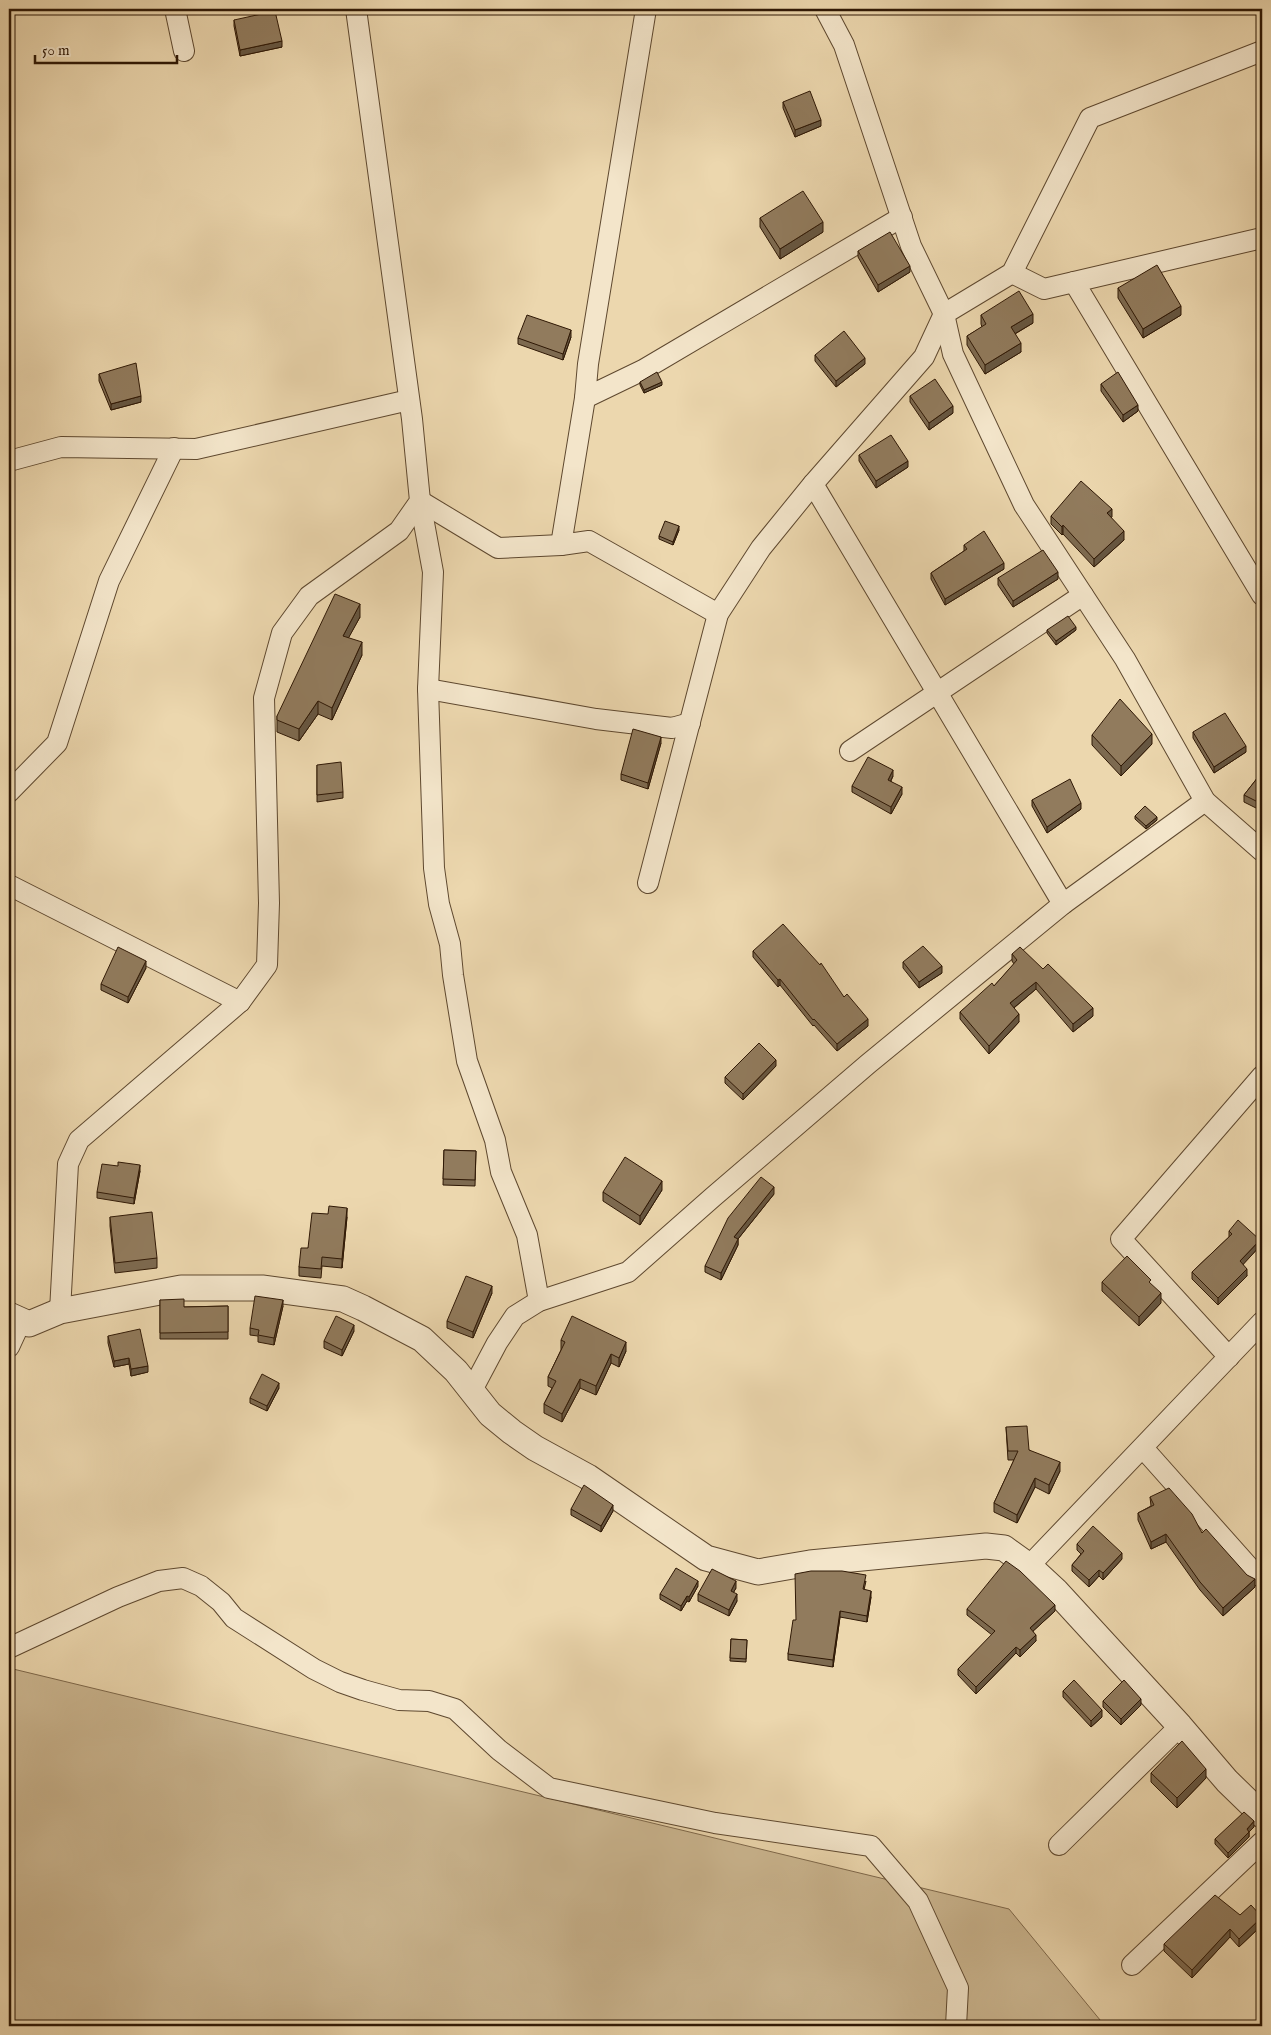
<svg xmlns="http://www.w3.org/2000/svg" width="1271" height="2035" font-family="'IM FELL English',serif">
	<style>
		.green { fill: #ccb791; stroke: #7e684b }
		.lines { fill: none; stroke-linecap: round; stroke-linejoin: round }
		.minor-casing { stroke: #5e482f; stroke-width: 22 }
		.tertiary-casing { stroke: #5e482f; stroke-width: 27 }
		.minor { stroke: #f3e5ca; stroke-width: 20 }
		.tertiary { stroke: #f3e5ca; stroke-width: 25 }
		.wall { fill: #7d6a50; stroke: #2f1805 }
		.shaded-wall { fill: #665641; stroke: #2f1805 }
		.building { fill: #917b5d; stroke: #2f1805 }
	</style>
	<rect width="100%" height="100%" fill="#ecd7ae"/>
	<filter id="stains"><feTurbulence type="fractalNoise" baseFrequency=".004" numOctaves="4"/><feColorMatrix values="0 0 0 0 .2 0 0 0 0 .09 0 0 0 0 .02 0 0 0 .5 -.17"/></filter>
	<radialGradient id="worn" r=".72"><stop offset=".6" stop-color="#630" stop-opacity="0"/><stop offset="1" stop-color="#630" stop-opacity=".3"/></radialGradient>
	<polygon class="green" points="9,1668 1009,1909 1105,2026 9,2026"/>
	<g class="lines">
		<defs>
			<g id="minor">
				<polyline points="175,9 184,51"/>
				<polyline points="646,9 588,364 585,398 643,370 902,217"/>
				<polyline points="825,9 844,45 911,246 944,314 953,354 1024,505 1125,659 1205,801 1262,851"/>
				<polyline points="1012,273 1044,289 1262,238"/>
				<polyline points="1074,282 1262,595"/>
				<polyline points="585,398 561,545 589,541 718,614"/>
				<polyline points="9,461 61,447 196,449 409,400"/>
				<polyline points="420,501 433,572 428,689 434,868 439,904 450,944 453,975 467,1061 495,1140 501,1172 527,1235 539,1301"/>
				<polyline points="420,501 498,548 561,545"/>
				<polyline points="428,689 596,719 672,728 690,723"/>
				<polyline points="850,751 1083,595"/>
				<polyline points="9,792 57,743 109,581 174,448"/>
				<polyline points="648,883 718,614 761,548 813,484"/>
				<polyline points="9,885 240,1002"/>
				<polyline points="1063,904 813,484 924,357 944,314 1012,273 1090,118 1262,51"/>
				<polyline points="60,1311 68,1164 79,1140 240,1002 267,965 269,903 264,698 282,633 309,596 399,531 420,501 412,419 356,9"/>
				<polyline points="9,1347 21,1321"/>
				<polyline points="1229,1357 1121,1239 1262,1076"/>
				<polyline points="471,1392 497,1343 515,1316 539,1301 628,1272 713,1197 868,1064 1063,904 1205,801"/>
				<polyline points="1143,1448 1256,1575"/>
				<polyline points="1029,1566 1262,1322"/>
				<polyline points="9,1648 118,1597 159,1581 183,1578 201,1586 221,1602 234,1618 314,1669 340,1682 363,1690 399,1700 429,1701 455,1709 499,1750 549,1788 715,1823 871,1846 918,1901 958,1988 956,2026"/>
				<polyline points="1059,1845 1180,1726"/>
				<polyline points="1132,1965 1262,1842"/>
			</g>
			<polyline id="tertiary" points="9,1315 29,1324 60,1311 181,1288 262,1288 343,1299 363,1308 422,1339 456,1371 490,1414 512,1432 535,1448 588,1477 706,1558 758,1572 810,1563 986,1546 1004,1548 1029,1566 1056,1591 1180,1726 1227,1781 1262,1815"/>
		</defs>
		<use href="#minor" class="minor-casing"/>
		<use href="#tertiary" class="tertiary-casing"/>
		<use href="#minor" class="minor"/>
		<use href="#tertiary" class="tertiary"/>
	</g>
	<g class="wall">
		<polygon points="234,20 282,47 240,56 234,26"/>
		<polygon points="783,102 821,126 795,137 783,108"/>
		<polygon points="760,218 823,232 780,259 760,227"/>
		<polygon points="858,251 910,272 878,292 858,257"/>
		<polygon points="1118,288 1181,315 1143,338 1118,298"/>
		<polygon points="981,315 1033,323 1015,334 1021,352 985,374 967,345 967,336 982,327 981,324"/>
		<polygon points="571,337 563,360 518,344 518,338"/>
		<polygon points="815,355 865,364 836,387 815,361"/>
		<polygon points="99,374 141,402 111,410 99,381"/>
		<polygon points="640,382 662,385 644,393 640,385"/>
		<polygon points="1101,384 1138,411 1123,422 1101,391"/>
		<polygon points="910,396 953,413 929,430 910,402"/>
		<polygon points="859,455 908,467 876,488 859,461"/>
		<polygon points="1051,516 1112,517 1111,518 1124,540 1094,567 1063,534 1062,535 1051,524"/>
		<polygon points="679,530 673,545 659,539 659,536"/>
		<polygon points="964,545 1004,569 945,605 931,579 931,573 964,551"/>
		<polygon points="998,578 1058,579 1013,607 998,585"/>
		<polygon points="360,617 348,638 362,655 332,720 318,714 299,741 277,732 277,716"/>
		<polygon points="1047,630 1076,630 1056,645 1047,633"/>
		<polygon points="1193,732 1246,752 1214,773 1193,738"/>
		<polygon points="1092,735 1152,744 1121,776 1092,745"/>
		<polygon points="661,743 648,789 621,780 621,774"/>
		<polygon points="317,765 343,792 343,798 317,802"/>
		<polygon points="1262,772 1262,811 1244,802 1244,795"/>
		<polygon points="893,776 891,781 902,794 891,814 852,792 852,786"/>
		<polygon points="1032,800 1081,809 1047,833 1032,806"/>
		<polygon points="1135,816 1157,820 1146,829 1135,819"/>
		<polygon points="753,951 844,997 868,1026 837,1051 814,1025 813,1026 780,985 778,987 753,957"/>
		<polygon points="1012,954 1093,1016 1073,1032 1036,989 1014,1008 1019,1022 989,1054 960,1019 960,1012 994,986 1014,964 1012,961"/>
		<polygon points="903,962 942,973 919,988 903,968"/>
		<polygon points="146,968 128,1003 101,990 101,984"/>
		<polygon points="776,1066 743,1100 725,1083 725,1077"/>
		<polygon points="444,1150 476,1151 475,1186 443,1185"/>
		<polygon points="140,1171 134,1204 97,1198 97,1192"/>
		<polygon points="662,1190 640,1225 603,1201 603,1192"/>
		<polygon points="774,1194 738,1239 738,1245 721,1280 705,1272 705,1266"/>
		<polygon points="328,1214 347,1217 342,1268 322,1266 321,1278 299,1276 299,1267 308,1248"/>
		<polygon points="110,1217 157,1258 157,1268 115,1273 110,1226"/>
		<polygon points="1229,1231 1260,1246 1243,1264 1247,1276 1218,1305 1192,1279 1192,1272 1229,1237"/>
		<polygon points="1102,1282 1161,1303 1139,1326 1102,1291"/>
		<polygon points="492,1293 473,1338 447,1328 447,1321"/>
		<polygon points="160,1300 184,1307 228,1306 228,1339 160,1339"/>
		<polygon points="283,1306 274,1345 258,1342 258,1336 250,1335 250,1328"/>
		<polygon points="354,1331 342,1356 324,1348 324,1341"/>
		<polygon points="108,1336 148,1372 131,1376 129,1364 114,1367 108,1343"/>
		<polygon points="561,1340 626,1351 619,1367 611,1363 596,1395 580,1388 562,1422 544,1413 544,1404 552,1388 548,1386 548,1377 561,1350"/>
		<polygon points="279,1388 267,1411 250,1403 250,1398"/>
		<polygon points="1006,1427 1029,1450 1060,1471 1049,1494 1035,1487 1017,1523 994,1512 994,1503 1014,1460 1008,1460"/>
		<polygon points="1150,1497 1202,1533 1255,1587 1223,1616 1200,1590 1166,1542 1151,1549 1138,1520 1138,1513 1151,1506"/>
		<polygon points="571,1509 613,1511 601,1532 571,1515"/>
		<polygon points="1077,1544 1122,1559 1103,1580 1099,1576 1089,1587 1072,1571 1072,1565 1081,1554 1077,1550"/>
		<polygon points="866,1581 864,1590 871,1597 867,1622 840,1617 833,1667 788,1660 788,1654 796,1620"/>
		<polygon points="698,1586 689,1602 687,1601 681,1611 660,1599 660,1594"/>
		<polygon points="736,1588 733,1593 737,1601 729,1616 698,1601 698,1594"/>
		<polygon points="967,1609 1055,1611 1033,1631 1036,1641 1020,1657 1016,1653 976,1694 958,1675 958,1669 992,1635 967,1615"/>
		<polygon points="731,1639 747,1640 746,1662 730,1661"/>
		<polygon points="1063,1691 1102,1717 1091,1727 1063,1697"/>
		<polygon points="1103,1701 1141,1705 1121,1725 1103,1707"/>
		<polygon points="1151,1773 1206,1778 1177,1808 1151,1782"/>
		<polygon points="1254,1827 1249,1832 1249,1837 1228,1858 1215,1844 1215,1839"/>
		<polygon points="1240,1915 1262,1925 1239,1947 1230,1937 1192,1978 1164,1951 1164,1944"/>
	</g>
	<g class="shaded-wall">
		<polygon points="282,41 282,47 240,56 240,50"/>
		<polygon points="821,120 821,126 795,137 795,130"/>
		<polygon points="823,222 823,232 780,259 780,249"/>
		<polygon points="910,266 910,272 878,292 878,285"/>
		<polygon points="1181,306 1181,315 1143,338 1143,329"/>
		<polygon points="1033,314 1033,323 1011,336 1011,327"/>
		<polygon points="571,330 571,337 563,360 563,354"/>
		<polygon points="1021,343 1021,352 985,374 985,365"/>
		<polygon points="865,358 865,364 836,387 836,381"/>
		<polygon points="662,382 662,385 644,393 644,390"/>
		<polygon points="141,396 141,402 111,410 111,404"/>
		<polygon points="1138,405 1138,411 1123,422 1123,415"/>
		<polygon points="953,406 953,413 929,430 929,423"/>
		<polygon points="908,461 908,467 876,488 876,481"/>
		<polygon points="1112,509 1112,517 1107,522 1107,513"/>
		<polygon points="1063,525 1063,534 1062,535 1062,527"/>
		<polygon points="679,526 679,530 673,545 673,542"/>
		<polygon points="1124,531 1124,540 1094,567 1094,559"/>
		<polygon points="1004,563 1004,569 945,605 945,599"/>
		<polygon points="1058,572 1058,579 1013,607 1013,601"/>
		<polygon points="360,604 360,617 343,648 343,636"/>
		<polygon points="1076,627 1076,630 1056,645 1056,641"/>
		<polygon points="362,642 362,655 332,720 332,708"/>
		<polygon points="318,701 318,714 299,741 299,729"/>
		<polygon points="1152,734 1152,744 1121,776 1121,766"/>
		<polygon points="661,737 661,743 648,789 648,783"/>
		<polygon points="1246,746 1246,752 1214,773 1214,767"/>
		<polygon points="893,770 893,776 888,786 888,780"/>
		<polygon points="902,787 902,794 891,814 891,807"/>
		<polygon points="1081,803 1081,809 1047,833 1047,827"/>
		<polygon points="1157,817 1157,820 1146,829 1146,826"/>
		<polygon points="146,961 146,968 128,1003 128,997"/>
		<polygon points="942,966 942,973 919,988 919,982"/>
		<polygon points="780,979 780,985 778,987 778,980"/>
		<polygon points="1036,982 1036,989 1010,1011 1010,1003"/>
		<polygon points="1093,1008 1093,1016 1073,1032 1073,1024"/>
		<polygon points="1019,1014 1019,1022 989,1054 989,1046"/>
		<polygon points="868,1019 868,1026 837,1051 837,1044"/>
		<polygon points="776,1060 776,1066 743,1100 743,1094"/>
		<polygon points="140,1165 140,1171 134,1204 134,1198"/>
		<polygon points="662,1181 662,1190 640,1225 640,1216"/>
		<polygon points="774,1187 774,1194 738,1239 738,1245 721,1280 721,1273 734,1237"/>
		<polygon points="347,1208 347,1217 342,1268 342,1259"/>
		<polygon points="1260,1240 1260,1246 1240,1268 1240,1261"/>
		<polygon points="1247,1269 1247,1276 1218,1305 1218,1298"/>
		<polygon points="492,1286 492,1293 473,1338 473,1332"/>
		<polygon points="1161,1293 1161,1303 1139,1326 1139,1317"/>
		<polygon points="283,1300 283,1306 274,1345 274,1338"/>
		<polygon points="354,1325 354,1331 342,1356 342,1350"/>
		<polygon points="626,1342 626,1351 619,1367 619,1358"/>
		<polygon points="611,1354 611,1363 596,1395 596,1386"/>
		<polygon points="129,1358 129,1364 114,1367 114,1361"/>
		<polygon points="148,1366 148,1372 131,1376 131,1369"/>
		<polygon points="580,1379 580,1388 562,1422 562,1414"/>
		<polygon points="279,1383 279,1388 267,1411 267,1406"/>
		<polygon points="1060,1462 1060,1471 1049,1494 1049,1485"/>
		<polygon points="1035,1478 1035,1487 1017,1523 1017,1515"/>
		<polygon points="613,1505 613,1511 601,1532 601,1526"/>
		<polygon points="1166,1534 1166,1542 1151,1549 1151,1542"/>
		<polygon points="1122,1553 1122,1559 1103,1580 1103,1573"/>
		<polygon points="1099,1570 1099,1576 1089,1587 1089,1580"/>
		<polygon points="1255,1579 1255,1587 1223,1616 1223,1608"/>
		<polygon points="698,1581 698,1586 689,1602 689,1597"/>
		<polygon points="736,1581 736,1588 731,1597 731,1591"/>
		<polygon points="871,1591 871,1597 867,1622 867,1616"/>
		<polygon points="737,1594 737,1601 729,1616 729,1610"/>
		<polygon points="687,1596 687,1601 681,1611 681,1606"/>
		<polygon points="1055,1605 1055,1611 1030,1634 1030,1628"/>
		<polygon points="840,1611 840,1617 833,1667 833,1660"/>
		<polygon points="1036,1635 1036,1641 1020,1657 1020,1650"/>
		<polygon points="1016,1647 1016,1653 976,1694 976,1687"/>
		<polygon points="1141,1699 1141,1705 1121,1725 1121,1719"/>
		<polygon points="1102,1710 1102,1717 1091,1727 1091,1721"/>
		<polygon points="1206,1769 1206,1778 1177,1808 1177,1798"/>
		<polygon points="1254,1821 1254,1827 1248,1833 1249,1832 1249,1837 1228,1858 1228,1853"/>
		<polygon points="1262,1917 1262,1925 1239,1947 1239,1939"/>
		<polygon points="1230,1929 1230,1937 1192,1978 1192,1970"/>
	</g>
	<g class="building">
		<polygon points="275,11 282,41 240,50 234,20"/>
		<polygon points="810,91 821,120 795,130 783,102"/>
		<polygon points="803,191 823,222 780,249 760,218"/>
		<polygon points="890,232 910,266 878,285 858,251"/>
		<polygon points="1157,265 1181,306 1143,329 1118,288"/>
		<polygon points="1019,291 1033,314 1011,327 1021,343 985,365 967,336 986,324 981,315"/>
		<polygon points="527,315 571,330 563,354 518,338"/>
		<polygon points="844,331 865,358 836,381 815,355"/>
		<polygon points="136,363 141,396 111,404 99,374"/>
		<polygon points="657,372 662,382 644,390 640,382"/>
		<polygon points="1118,372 1138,405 1123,415 1101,384"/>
		<polygon points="935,379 953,406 929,423 910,396"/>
		<polygon points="891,435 908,461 876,481 859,455"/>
		<polygon points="1081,481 1112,509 1107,513 1124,531 1094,559 1063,525 1062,527 1051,516"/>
		<polygon points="665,521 679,526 673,542 659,536"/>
		<polygon points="984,531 1004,563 945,599 931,573 967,549 964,545"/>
		<polygon points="1043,550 1058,572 1013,601 998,578"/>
		<polygon points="335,594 360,604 343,636 362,642 332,708 318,701 299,729 277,720 277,716"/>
		<polygon points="1068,616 1076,627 1056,641 1047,630"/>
		<polygon points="1120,699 1152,734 1121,766 1092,735"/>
		<polygon points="1225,713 1246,746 1214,767 1193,732"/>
		<polygon points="633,729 661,737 648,783 621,774"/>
		<polygon points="868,757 893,770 888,780 902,787 891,807 852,786"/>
		<polygon points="341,762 343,792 317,795 317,765"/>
		<polygon points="1262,772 1262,804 1244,795"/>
		<polygon points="1070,779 1081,803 1047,827 1032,800"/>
		<polygon points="1145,806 1157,817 1146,826 1135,816"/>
		<polygon points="783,924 820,965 821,963 844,997 847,994 868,1019 837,1044 814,1019 813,1020 780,979 778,980 753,951"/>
		<polygon points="923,946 942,966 919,982 903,962"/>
		<polygon points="118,947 146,961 128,997 101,984"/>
		<polygon points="1020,947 1043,969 1048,964 1093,1008 1073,1024 1036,982 1010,1003 1019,1014 989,1046 960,1012 992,983 994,986 1017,960 1012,954"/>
		<polygon points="759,1043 776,1060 743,1094 725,1077"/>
		<polygon points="444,1150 476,1151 475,1180 443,1179"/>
		<polygon points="625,1157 662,1181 640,1216 603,1192"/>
		<polygon points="118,1162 140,1165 134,1198 97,1192 102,1164 118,1166"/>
		<polygon points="761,1177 774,1187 734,1237 738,1239 721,1273 705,1266 728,1218"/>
		<polygon points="329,1206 347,1208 342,1259 322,1257 321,1269 299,1267 301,1248 308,1248 312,1213 328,1214"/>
		<polygon points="152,1212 157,1258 115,1263 110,1217"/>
		<polygon points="1238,1220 1260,1240 1240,1261 1247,1269 1218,1298 1192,1272 1232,1234 1229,1231"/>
		<polygon points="1127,1256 1151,1280 1149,1282 1161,1293 1139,1317 1102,1282"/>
		<polygon points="466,1276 492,1286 473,1332 447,1321"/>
		<polygon points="255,1296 283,1300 274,1338 258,1335 259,1330 250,1328"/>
		<polygon points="184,1299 184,1307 228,1306 228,1332 160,1333 160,1300"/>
		<polygon points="336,1316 354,1325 342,1350 324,1341"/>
		<polygon points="572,1316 626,1342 619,1358 611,1354 596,1386 580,1379 562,1414 544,1404 556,1381 548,1377 565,1342 561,1340"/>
		<polygon points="140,1329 148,1366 131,1369 129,1358 114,1361 108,1336"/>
		<polygon points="262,1374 279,1383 267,1406 250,1398"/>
		<polygon points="1027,1426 1029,1450 1060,1462 1049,1485 1035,1478 1017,1515 994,1503 1018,1451 1008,1451 1006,1427"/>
		<polygon points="584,1485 613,1505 601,1526 571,1509"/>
		<polygon points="1169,1488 1192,1514 1202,1533 1206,1529 1247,1575 1255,1579 1223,1608 1200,1582 1166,1534 1151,1542 1138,1513 1154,1505 1150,1497"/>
		<polygon points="1093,1526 1122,1553 1103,1573 1099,1570 1089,1580 1072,1565 1084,1551 1077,1544"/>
		<polygon points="1006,1561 1020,1571 1055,1605 1030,1628 1036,1635 1020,1650 1016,1647 976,1687 958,1669 995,1631 967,1609"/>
		<polygon points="676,1568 698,1581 689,1597 687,1596 681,1606 660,1594"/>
		<polygon points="712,1569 736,1581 731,1591 737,1594 729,1610 698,1594"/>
		<polygon points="811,1571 842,1571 866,1575 863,1589 871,1591 867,1616 840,1611 833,1660 788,1654 793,1620 796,1620 795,1574"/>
		<polygon points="731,1639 747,1640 746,1659 730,1658"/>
		<polygon points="1074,1680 1102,1710 1091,1721 1063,1691"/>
		<polygon points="1124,1680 1141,1699 1121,1719 1103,1701"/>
		<polygon points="1182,1741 1206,1769 1177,1798 1151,1773"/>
		<polygon points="1244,1812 1254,1821 1247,1829 1249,1832 1228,1853 1215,1839"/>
		<polygon points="1215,1895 1240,1915 1251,1905 1262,1917 1239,1939 1230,1929 1192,1970 1164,1944"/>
	</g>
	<rect width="1271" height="2035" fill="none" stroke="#ecd7ae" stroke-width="30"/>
	<rect x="10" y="10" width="1251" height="2015" fill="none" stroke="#2f1805" stroke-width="2.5"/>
	<rect x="15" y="15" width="1241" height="2005" fill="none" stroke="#2f1805"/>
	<path d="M35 55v8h142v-8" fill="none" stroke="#2f1805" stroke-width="2.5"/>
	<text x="42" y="55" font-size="15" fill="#2f1805" stroke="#f3e5ca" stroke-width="4" paint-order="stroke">50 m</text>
	<rect width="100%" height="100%" filter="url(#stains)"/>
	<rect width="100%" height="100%" fill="url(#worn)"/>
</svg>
